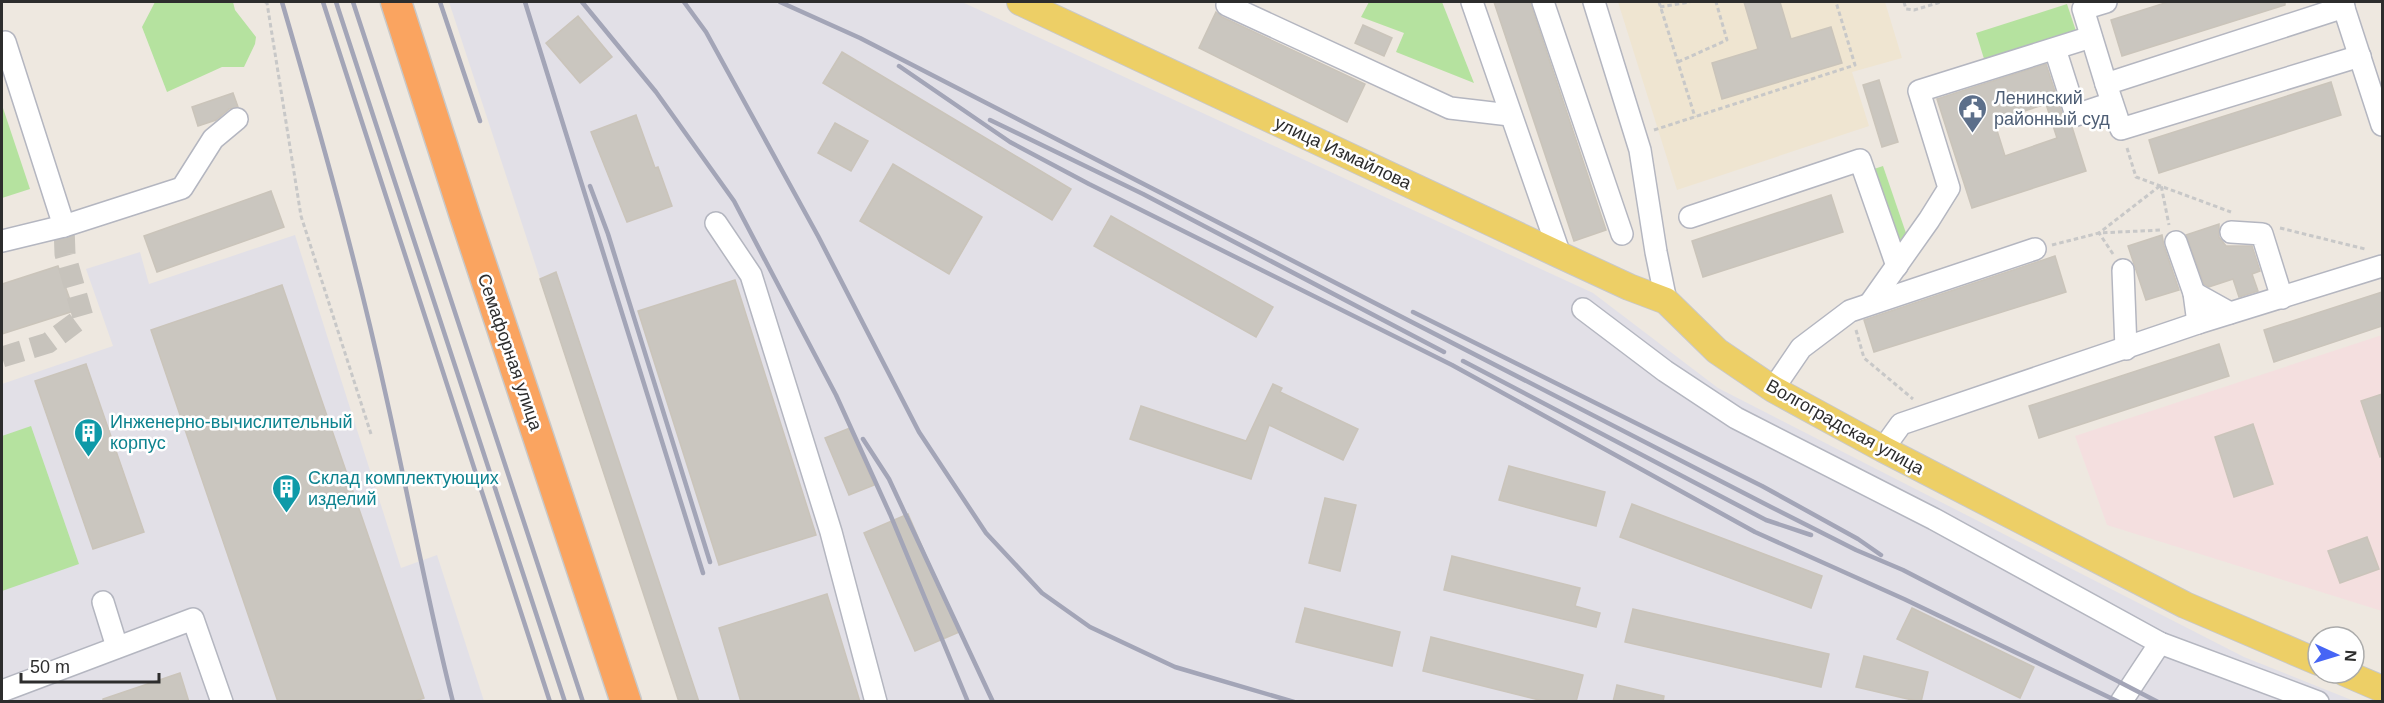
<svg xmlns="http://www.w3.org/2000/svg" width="2384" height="703" font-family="Helvetica,sans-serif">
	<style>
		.industrial { fill: #e2e0e7 }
		.education { fill: #efe5d1 }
		.medical { fill: #f4dfdf }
		.green { fill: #b5e29f }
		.building { fill: #cac6bf; stroke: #cac4ba; stroke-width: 1.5; fill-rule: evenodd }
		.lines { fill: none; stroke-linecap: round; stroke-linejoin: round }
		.minor-tunnel { stroke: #c7c3bc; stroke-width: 21; stroke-dasharray: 21 10; stroke-linecap: butt }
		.minor-casing { stroke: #b4b6c0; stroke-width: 24 }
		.major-casing { stroke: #c8c8c8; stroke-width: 28 }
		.highway-casing { stroke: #c8c8c8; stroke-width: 33 }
		.path { stroke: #c8c8c8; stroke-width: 3; stroke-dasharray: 4.5 3; stroke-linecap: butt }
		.minor { stroke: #fff; stroke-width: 21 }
		.major { stroke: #edcf66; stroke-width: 26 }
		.highway { stroke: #faa460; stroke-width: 30 }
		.rail { stroke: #a3a5b7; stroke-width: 4.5 }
		.labels { text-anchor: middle; stroke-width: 5; stroke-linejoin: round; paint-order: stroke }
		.service-label { font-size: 18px; fill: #4e5e75; stroke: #fff; text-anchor: start }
		.street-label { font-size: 18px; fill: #2d2d2d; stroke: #fff }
		.culture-label { font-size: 18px; fill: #0d838f; stroke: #fff; text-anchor: start }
	</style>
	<rect width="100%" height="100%" fill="#eee8e0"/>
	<g class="industrial">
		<polygon points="449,2 962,2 1593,293 1718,388 2244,657 2354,701 679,701"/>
		<polygon points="295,235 401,568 437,555 484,701 2,701 2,384 113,346 86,269 140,252 149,284"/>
	</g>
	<polygon class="education" points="1618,2 1885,2 1902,58 1852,72 1869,126 1677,190"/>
	<polygon class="medical" points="2382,335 2382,611 2107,525 2075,436"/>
	<g class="green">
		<polygon points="155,2 233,2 235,10 256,37 255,44 244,67 222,67 167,92 142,27"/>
		<polygon points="1369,2 1442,2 1474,83 1396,52 1404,33 1361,17"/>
		<polygon points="2067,4 2077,34 1985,62 1976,33"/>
		<polygon points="2,105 30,189 2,198"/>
		<polygon points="1883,166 1907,236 1902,242 1898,240 1874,169"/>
		<polygon points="31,426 79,564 2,591 2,436"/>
	</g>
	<g class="building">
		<polygon points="1494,2 1530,2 1606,230 1574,241"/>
		<polygon points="1744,2 1780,2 1791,39 1831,27 1842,63 1722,99 1712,63 1758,49"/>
		<polygon points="2168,2 2285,2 2285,5 2122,56 2111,20"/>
		<polygon points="1216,12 1222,17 1365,84 1347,122 1199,48"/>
		<polygon points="578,16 612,57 580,83 546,43"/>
		<polygon points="1363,25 1392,38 1384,56 1355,43"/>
		<polygon points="842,52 1071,189 1052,220 823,83"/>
		<path d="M2046 64 2064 119 2072 127 2086 171 1972 208 1937 99ZM2046 104 2057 138 2005 156 1994 121Z"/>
		<polygon points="1879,80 1898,142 1882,147 1863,85"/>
		<polygon points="2331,82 2341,115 2159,173 2149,140"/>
		<polygon points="233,93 238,107 229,109 216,120 198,126 192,107"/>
		<polygon points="636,115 655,168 658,167 672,206 627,222 591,132"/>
		<polygon points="835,123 868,141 851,171 818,153"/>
		<polygon points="893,164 982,217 949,274 860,221"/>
		<polygon points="271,191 284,227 157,272 144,236"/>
		<polygon points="1831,195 1843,232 1703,277 1692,241"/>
		<polygon points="1111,216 1273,307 1256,337 1094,246"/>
		<polygon points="2219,224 2219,237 2226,246 2252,246 2260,271 2252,274 2258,291 2239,297 2233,279 2209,287 2204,284 2186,235"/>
		<polygon points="2162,235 2164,246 2179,290 2146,300 2128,246"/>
		<polygon points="2055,256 2066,292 1874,352 1864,320"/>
		<polygon points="58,266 74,311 2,334 2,284"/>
		<polygon points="556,272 699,702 679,702 540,279"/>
		<polygon points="735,280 816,535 719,565 638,311"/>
		<polygon points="282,285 424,698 413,702 278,702 151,330"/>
		<polygon points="2382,292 2382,326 2274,362 2264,330"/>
		<polygon points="2219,344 2229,376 2039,438 2029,406"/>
		<polygon points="86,364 144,532 93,549 35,381"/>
		<polygon points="1273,384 1282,388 1280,392 1358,429 1343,460 1269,425 1251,479 1130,439 1141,406 1246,441"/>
		<polygon points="2382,394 2382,456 2380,457 2361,401"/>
		<polygon points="2253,424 2273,484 2234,497 2215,437"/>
		<polygon points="850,428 874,485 849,495 825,438"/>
		<polygon points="1509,466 1605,492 1596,526 1499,500"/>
		<polygon points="1325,498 1356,505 1340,571 1309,563"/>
		<polygon points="1632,504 1822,576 1811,608 1620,537"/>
		<polygon points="908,514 959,632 915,651 864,533"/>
		<polygon points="2367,537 2379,569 2340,583 2328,551"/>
		<polygon points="1452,556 1580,588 1575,606 1600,613 1596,627 1444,590"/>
		<polygon points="827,594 860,702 741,702 719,628"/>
		<polygon points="1305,608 1400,632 1392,666 1296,642"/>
		<polygon points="1912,608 2034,667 2020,698 1897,639"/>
		<polygon points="1633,609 1829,654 1821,687 1625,642"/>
		<polygon points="1431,637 1583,675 1576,702 1547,702 1423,671"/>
		<polygon points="1864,656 1928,672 1921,702 1856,687"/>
		<polygon points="180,673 189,702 103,702 103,699"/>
		<polygon points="1617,685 1664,696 1663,702 1613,702"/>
	</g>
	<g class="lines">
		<polyline class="minor-tunnel" points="2,357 48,343 83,317 65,254 64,226"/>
		<defs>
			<g id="minor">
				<polyline points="1472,2 1560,255"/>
				<polyline points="1543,2 1622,234"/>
				<polyline points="1594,2 1640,150 1656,252 1666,301"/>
				<polyline points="2342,2 2382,125"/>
				<polyline points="1227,5 1450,108 1510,115"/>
				<polyline points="2344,7 2106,84 2121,129 2360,56"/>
				<polyline points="2,43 5,42 64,226"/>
				<polyline points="2055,49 2076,115 2112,103"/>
				<polyline points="2106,84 2083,9 2106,2"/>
				<polyline points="1690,217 1860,160 1897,266"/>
				<polyline points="716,223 751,275 831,532 876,702"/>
				<polyline points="2231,232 2262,234 2282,298"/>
				<polyline points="2,241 64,226 182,188 213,139 237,119"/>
				<polyline points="2176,242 2194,293"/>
				<polyline points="2123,270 2126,349"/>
				<polyline points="1871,302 1929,220 1949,188 1919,91 2091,37"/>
				<polyline points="1583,309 1665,371 1736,418 1934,519 2160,643 2318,702"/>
				<polyline points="2198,323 2194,293 2230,313"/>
				<polyline points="1773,389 1801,348 1850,311 2035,249"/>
				<polyline points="1883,449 1901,424 2198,323 2382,266"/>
				<polyline points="103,602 117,647"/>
				<polyline points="2,691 193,619 222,702"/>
				<polyline points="2121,702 2160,643"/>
			</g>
			<g id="major">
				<polyline points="1020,2 1560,255 1629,287 1666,301 1717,351 1773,389 1883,449 2185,605 2318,662"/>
				<polyline points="2345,673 2382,689"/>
			</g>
			<polyline id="highway" points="396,2 465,216 626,702"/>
		</defs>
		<use href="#minor" class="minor-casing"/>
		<use href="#major" class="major-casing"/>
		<use href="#highway" class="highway-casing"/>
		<g class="path">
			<polyline points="265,2 267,3 301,216 371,434"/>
			<polyline points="1659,2 1695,117"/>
			<polyline points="1904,2 1906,9 1914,10 1941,2"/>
			<polyline points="1660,7 1690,2"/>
			<polyline points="1678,62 1727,40 1716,2"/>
			<polyline points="1654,130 1855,65 1836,2"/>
			<polyline points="2127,148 2136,177 2231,212"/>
			<polyline points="2280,228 2365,249 2366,251"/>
			<polyline points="2052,245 2099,233 2161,230"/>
			<polyline points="2113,254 2099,233 2161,185 2169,225"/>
			<polyline points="1856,330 1864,358 1913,399"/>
		</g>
		<use href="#minor" class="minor"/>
		<use href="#major" class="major"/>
		<use href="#highway" class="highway"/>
		<g class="rail">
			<path d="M282 2C320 132 357 263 386 396 409 498 427 600 453 702"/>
			<polyline points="323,2 550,702"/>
			<polyline points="336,2 565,702"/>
			<polyline points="353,2 583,702"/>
			<polyline points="440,2 480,121"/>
			<polyline points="525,2 703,573"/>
			<polyline points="582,2 656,92 734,201 836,395 890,514 968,702"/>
			<polyline points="684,2 706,32 818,236 919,432 986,533 1042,593 1090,627 1175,667 1294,702"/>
			<polyline points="780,2 860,38 1771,507 1856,550 1903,570 2158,702"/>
			<polyline points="899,66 1010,142 1089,184 1452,365 1755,532 1904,599 2119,702"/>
			<polyline points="990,120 1143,194 1444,352"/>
			<polyline points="590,186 608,234 710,562"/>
			<polyline points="1413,312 1762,486 1858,539 1881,555"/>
			<polyline points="1463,361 1766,520 1811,535"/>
			<polyline points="863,439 889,479 993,702"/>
		</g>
	</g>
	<defs>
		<symbol id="civic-pin" viewBox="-11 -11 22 30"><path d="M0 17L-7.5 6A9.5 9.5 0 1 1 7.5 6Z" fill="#5c6f8a" stroke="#fff"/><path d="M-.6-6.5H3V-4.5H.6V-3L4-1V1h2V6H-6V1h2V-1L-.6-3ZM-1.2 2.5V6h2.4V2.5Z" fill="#fff"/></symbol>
		<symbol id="building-pin" viewBox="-11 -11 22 30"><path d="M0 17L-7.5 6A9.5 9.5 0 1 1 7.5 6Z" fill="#0f9aa8" stroke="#fff"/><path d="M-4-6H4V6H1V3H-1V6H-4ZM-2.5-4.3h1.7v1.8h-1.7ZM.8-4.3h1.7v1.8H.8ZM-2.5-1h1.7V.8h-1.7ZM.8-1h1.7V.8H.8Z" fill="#fff"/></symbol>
	</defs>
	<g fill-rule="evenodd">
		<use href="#civic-pin" x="1956" y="92" width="33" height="45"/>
		<use href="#building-pin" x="72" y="416" width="33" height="45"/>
		<use href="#building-pin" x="270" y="472" width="33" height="45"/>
	</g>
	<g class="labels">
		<g class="service-label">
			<text x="1994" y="104">Ленинский<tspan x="1994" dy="21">районный суд</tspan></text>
		</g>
		<g class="street-label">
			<text transform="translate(1343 153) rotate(25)" y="6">улица Измайлова</text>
			<text transform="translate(510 352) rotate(71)" y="6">Семафорная улица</text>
			<text transform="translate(1845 427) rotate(29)" y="6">Волгоградская улица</text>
		</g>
		<g class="culture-label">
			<text x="110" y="428">Инженерно-вычислительный<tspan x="110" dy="21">корпус</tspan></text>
			<text x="308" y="484">Склад комплектующих<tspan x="308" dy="21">изделий</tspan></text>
		</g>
	</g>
	<rect width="2384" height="703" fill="none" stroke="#2d2d2d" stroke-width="6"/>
	<g transform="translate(2336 655) rotate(94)"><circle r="28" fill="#ffffff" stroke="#ababab" stroke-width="1.5"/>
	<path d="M0-4.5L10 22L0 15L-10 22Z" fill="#4665f5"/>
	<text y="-9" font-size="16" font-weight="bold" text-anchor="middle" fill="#2d2d2d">N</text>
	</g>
	<path d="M21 673v9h138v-9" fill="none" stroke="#2d2d2d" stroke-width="3"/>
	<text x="30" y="673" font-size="18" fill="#2d2d2d" stroke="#ffffff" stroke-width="4.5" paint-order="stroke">50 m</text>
</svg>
